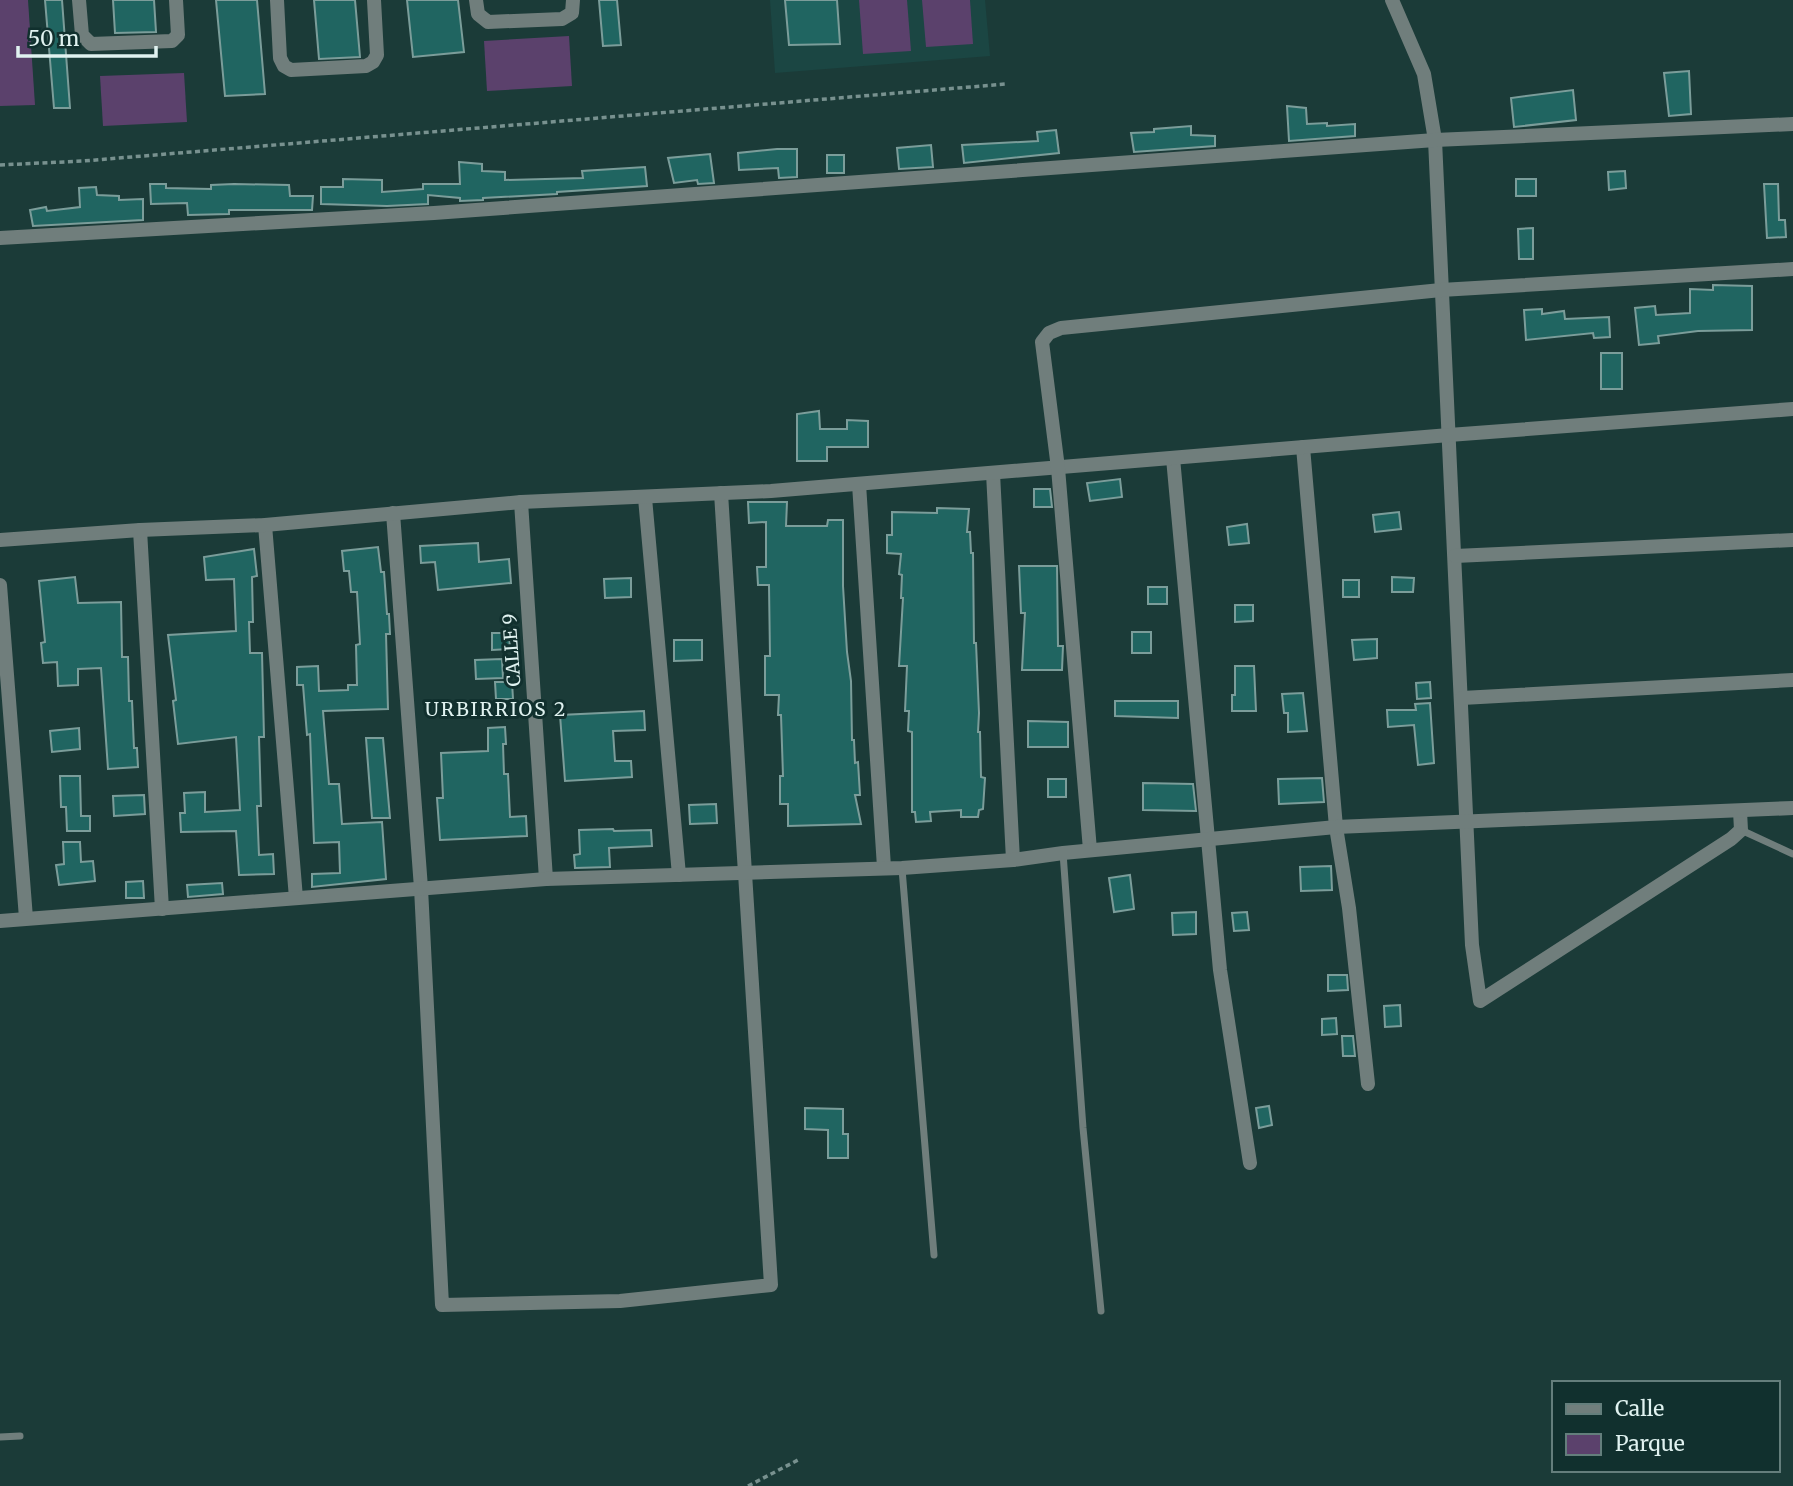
<svg xmlns="http://www.w3.org/2000/svg" width="1793" height="1486" font-family="Merriweather,serif">
	<style>
		.built { fill: #1b4643 }
		.green { fill: #5b416c }
		.building { fill: #206561; stroke: #7b9d9a; stroke-width: 2 }
		.lines { fill: none; stroke-linecap: round; stroke-linejoin: round }
		.path { stroke: #78918f; stroke-width: 3.5; stroke-dasharray: 5 3.5; stroke-linecap: butt }
		.service { stroke: #707e7c; stroke-width: 7 }
		.minor { stroke: #707e7c; stroke-width: 14 }
		.labels { text-anchor: middle; stroke-width: 6; stroke-linejoin: round; paint-order: stroke }
		.street-label { font-size: 18px; fill: #e0f2f0; stroke: #11302e }
		.neighbourhood-label { font-size: 19px; letter-spacing: 2px; fill: #e0f2f0; stroke: #11302e }
	</style>
	<rect width="100%" height="100%" fill="#1b3b38"/>
	<polygon class="built" points="770,0 985,0 990,56 775,73"/>
	<g class="green">
		<polygon points="0,0 28,0 35,105 0,106"/>
		<polygon points="859,0 907,0 911,51 863,54"/>
		<polygon points="922,0 970,0 973,44 926,47"/>
		<polygon points="569,36 572,86 487,91 484,41"/>
		<polygon points="184,73 187,122 103,126 100,76"/>
	</g>
	<g class="building">
		<polygon points="45,0 62,0 70,108 54,108"/>
		<polygon points="113,0 154,0 156,32 115,33"/>
		<polygon points="216,0 257,0 265,94 225,96"/>
		<polygon points="314,0 355,0 360,57 319,59"/>
		<polygon points="407,0 458,0 464,52 413,57"/>
		<polygon points="599,0 617,0 621,45 603,46"/>
		<polygon points="785,0 837,0 840,44 789,45"/>
		<polygon points="1689,71 1691,114 1669,116 1664,73"/>
		<polygon points="1573,90 1576,120 1514,127 1511,98"/>
		<polygon points="1287,106 1306,108 1307,124 1327,123 1327,126 1355,124 1355,136 1289,141"/>
		<polygon points="1191,126 1191,135 1215,136 1215,146 1134,152 1131,133 1154,132 1154,129"/>
		<polygon points="1056,130 1059,153 964,163 962,145 1038,141 1037,132"/>
		<polygon points="931,145 933,167 899,169 897,148"/>
		<polygon points="777,149 797,149 797,177 779,178 778,168 739,170 738,153"/>
		<polygon points="710,154 714,183 698,184 697,180 674,183 668,158"/>
		<rect x="827" y="155" width="17" height="18"/>
		<polygon points="459,162 482,164 482,171 505,172 505,180 583,178 582,171 645,167 647,186 557,192 557,194 483,198 483,200 460,201 460,198 428,195 428,204 387,206 321,204 321,187 343,187 343,179 382,180 382,192 423,189 423,184 460,184"/>
		<polygon points="1625,171 1626,188 1609,190 1608,172"/>
		<rect x="1516" y="179" width="20" height="17"/>
		<polygon points="150,184 166,184 166,188 211,189 211,185 234,184 289,185 290,196 313,196 312,210 229,210 229,214 188,215 187,203 151,204"/>
		<polygon points="1764,184 1778,184 1779,220 1785,220 1786,237 1767,238"/>
		<polygon points="96,187 97,195 119,196 119,200 143,199 143,220 33,226 30,210 46,207 47,211 80,207 79,188"/>
		<polygon points="1533,228 1533,259 1519,259 1518,229"/>
		<polygon points="1713,285 1752,286 1752,330 1698,331 1658,336 1659,343 1639,345 1635,308 1655,306 1656,315 1690,313 1690,289 1713,290"/>
		<polygon points="1542,309 1542,314 1564,311 1565,319 1609,317 1610,337 1594,338 1593,333 1526,340 1524,310"/>
		<rect x="1601" y="353" width="21" height="36"/>
		<polygon points="819,411 820,429 847,429 847,420 868,421 868,447 827,447 827,461 797,461 797,414"/>
		<polygon points="1120,479 1122,497 1090,501 1087,483"/>
		<polygon points="1034,489 1050,489 1052,507 1034,507"/>
		<polygon points="748,502 787,502 786,526 827,526 828,520 843,520 843,586 847,652 851,681 852,740 854,740 855,763 858,762 860,795 855,795 861,824 788,826 788,804 780,804 780,776 783,776 781,715 778,715 779,695 765,695 765,656 770,656 769,585 758,585 757,567 766,567 766,522 749,523"/>
		<polygon points="937,508 969,509 967,532 970,532 971,553 973,553 974,643 976,643 979,713 978,732 980,732 981,777 985,778 983,809 979,810 978,817 961,817 961,810 930,812 931,821 916,822 915,812 912,812 912,732 908,731 909,711 905,711 907,666 899,666 903,598 901,598 902,575 899,574 901,554 887,553 887,535 892,535 892,512 937,513"/>
		<polygon points="1399,512 1401,529 1375,532 1373,515"/>
		<polygon points="1247,524 1249,543 1229,545 1227,527"/>
		<polygon points="478,543 479,562 509,559 511,583 438,590 435,562 421,563 420,546"/>
		<polygon points="378,547 381,572 384,572 387,614 389,614 390,634 386,634 388,709 323,711 329,784 339,784 342,824 382,822 386,879 312,887 312,874 340,873 339,842 314,843 310,734 307,735 303,685 297,685 297,667 318,666 319,691 348,690 348,685 357,685 356,645 360,644 357,592 351,592 349,571 344,571 342,551"/>
		<polygon points="254,549 257,576 252,577 253,622 249,622 250,653 262,653 264,737 259,737 261,806 257,806 259,855 273,854 274,874 239,875 236,831 181,832 180,813 185,813 184,793 205,792 205,812 240,810 236,737 178,744 173,701 176,700 168,635 236,631 234,579 206,580 204,557"/>
		<polygon points="1019,566 1057,566 1058,646 1063,646 1062,670 1022,670 1025,613 1021,613"/>
		<polygon points="75,577 78,603 121,602 122,657 128,657 129,701 132,701 134,748 137,748 138,767 108,769 101,668 78,669 78,685 58,686 57,662 43,663 41,643 45,642 39,581"/>
		<polygon points="1392,577 1414,578 1413,592 1392,592"/>
		<polygon points="631,578 631,597 605,598 604,579"/>
		<rect x="1343" y="580" width="16" height="17"/>
		<rect x="1148" y="587" width="19" height="17"/>
		<polygon points="1235,605 1253,605 1253,621 1235,622"/>
		<rect x="1132" y="632" width="19" height="21"/>
		<polygon points="492,633 509,633 510,649 492,650"/>
		<polygon points="1377,639 1377,658 1354,660 1352,640"/>
		<polygon points="674,640 702,640 702,660 674,661"/>
		<polygon points="502,659 503,678 476,679 475,660"/>
		<polygon points="1235,666 1254,666 1256,711 1232,711 1232,695 1235,695"/>
		<polygon points="495,682 512,682 513,699 496,699"/>
		<polygon points="1430,682 1431,698 1417,699 1416,683"/>
		<polygon points="1303,693 1307,731 1288,732 1288,713 1284,713 1282,694"/>
		<polygon points="1115,701 1178,701 1178,718 1115,716"/>
		<polygon points="1430,703 1434,763 1418,765 1414,725 1388,727 1387,710 1416,710 1415,704"/>
		<polygon points="644,711 645,730 613,731 615,761 631,761 632,777 565,781 560,715"/>
		<polygon points="1028,721 1068,722 1068,747 1028,747"/>
		<polygon points="505,727 506,744 503,744 504,774 508,774 510,817 526,816 527,836 440,840 437,798 443,798 441,753 488,751 488,728"/>
		<polygon points="79,728 80,749 52,752 50,731"/>
		<polygon points="366,738 383,738 390,818 372,818"/>
		<polygon points="60,776 80,776 81,816 90,816 90,831 67,831 66,807 61,807"/>
		<polygon points="1322,778 1324,802 1279,804 1278,779"/>
		<rect x="1048" y="779" width="18" height="18"/>
		<polygon points="1143,783 1193,784 1196,811 1143,810"/>
		<polygon points="144,795 145,814 114,816 113,796"/>
		<polygon points="716,804 717,823 690,824 689,805"/>
		<polygon points="613,829 614,831 651,830 652,846 609,848 610,867 575,868 574,855 580,854 579,830"/>
		<polygon points="63,842 80,842 81,862 93,861 95,881 59,885 56,865 64,864"/>
		<polygon points="1331,866 1332,890 1301,891 1300,867"/>
		<polygon points="1130,875 1134,909 1114,912 1109,878"/>
		<polygon points="143,881 144,898 126,898 126,882"/>
		<polygon points="222,883 223,894 188,897 187,885"/>
		<polygon points="1196,912 1196,934 1173,935 1172,913"/>
		<polygon points="1247,912 1249,930 1234,931 1232,913"/>
		<polygon points="1328,975 1347,975 1348,990 1328,991"/>
		<polygon points="1400,1005 1401,1026 1385,1027 1384,1006"/>
		<polygon points="1336,1018 1337,1034 1322,1035 1322,1019"/>
		<polygon points="1342,1036 1353,1036 1355,1056 1343,1056"/>
		<polygon points="1269,1106 1272,1125 1259,1128 1256,1108"/>
		<polygon points="805,1108 843,1109 843,1134 848,1134 848,1158 828,1158 828,1130 805,1129"/>
	</g>
	<g class="lines">
		<g class="path">
			<polyline points="0,165 83,161 1006,84"/>
			<polyline points="748,1486 798,1460"/>
		</g>
		<g class="service">
			<polyline points="1741,830 1793,854"/>
			<polyline points="1063,853 1083,1128 1101,1311"/>
			<polyline points="902,869 934,1255"/>
			<polyline points="0,1437 20,1436"/>
		</g>
		<g class="minor">
			<polyline points="79,0 82,35 91,44 172,41 178,35 176,0"/>
			<polyline points="277,0 280,58 284,66 291,70 366,66 373,62 377,55 374,0"/>
			<polyline points="476,0 478,14 488,22 562,19 572,13 573,0"/>
			<polyline points="1392,0 1424,74 1435,140 1472,945 1480,1001 1731,839 1741,830 1740,811"/>
			<polyline points="0,238 434,213 1435,140 1793,124"/>
			<polyline points="1303,447 1336,827 1349,908 1368,1084"/>
			<polyline points="1173,458 1220,970 1250,1163"/>
			<polyline points="993,473 1013,860"/>
			<polyline points="859,484 884,867"/>
			<polyline points="645,498 679,875"/>
			<polyline points="521,502 546,879"/>
			<polyline points="393,513 421,888 442,1305 620,1301 771,1285 721,493"/>
			<polyline points="265,525 296,898"/>
			<polyline points="140,530 162,909"/>
			<polyline points="0,540 140,530 265,525 521,502 771,491 1449,435 1793,409"/>
			<polyline points="1455,556 1793,540"/>
			<polyline points="0,585 26,918"/>
			<polyline points="1462,698 1793,680"/>
			<polyline points="1090,850 1058,468 1042,342 1049,333 1061,328 1441,290 1793,269"/>
			<polyline points="0,921 546,879 902,868 1013,860 1063,853 1336,827 1793,808"/>
		</g>
	</g>
	<g class="labels">
		<g class="street-label">
			<text transform="translate(512 650) rotate(-94)" y="6">CALLE 9</text>
		</g>
		<g class="neighbourhood-label">
			<text x="496" y="716">URBIRRIOS 2</text>
		</g>
	</g>
	<rect x="1552" y="1381" width="228" height="91" fill="#11302e" stroke="#647e7c" stroke-width="2"/>
	<rect x="1566" y="1404" width="35" height="10" fill="#707e7c" stroke="#647e7c" stroke-width="2"/>
	<text x="1615" y="1416" font-size="21" fill="#e0f2f0">Calle</text>
	<rect x="1566" y="1434" width="35" height="21" fill="#5b416c" stroke="#647e7c" stroke-width="2"/>
	<text x="1615" y="1451" font-size="21" fill="#e0f2f0">Parque</text>
	<path d="M18 46v10h138v-10" fill="none" stroke="#e0f2f0" stroke-width="3.5"/>
	<text x="28" y="46" font-size="21" fill="#e0f2f0" stroke="#11302e" stroke-width="5" paint-order="stroke">50 m</text>
</svg>
